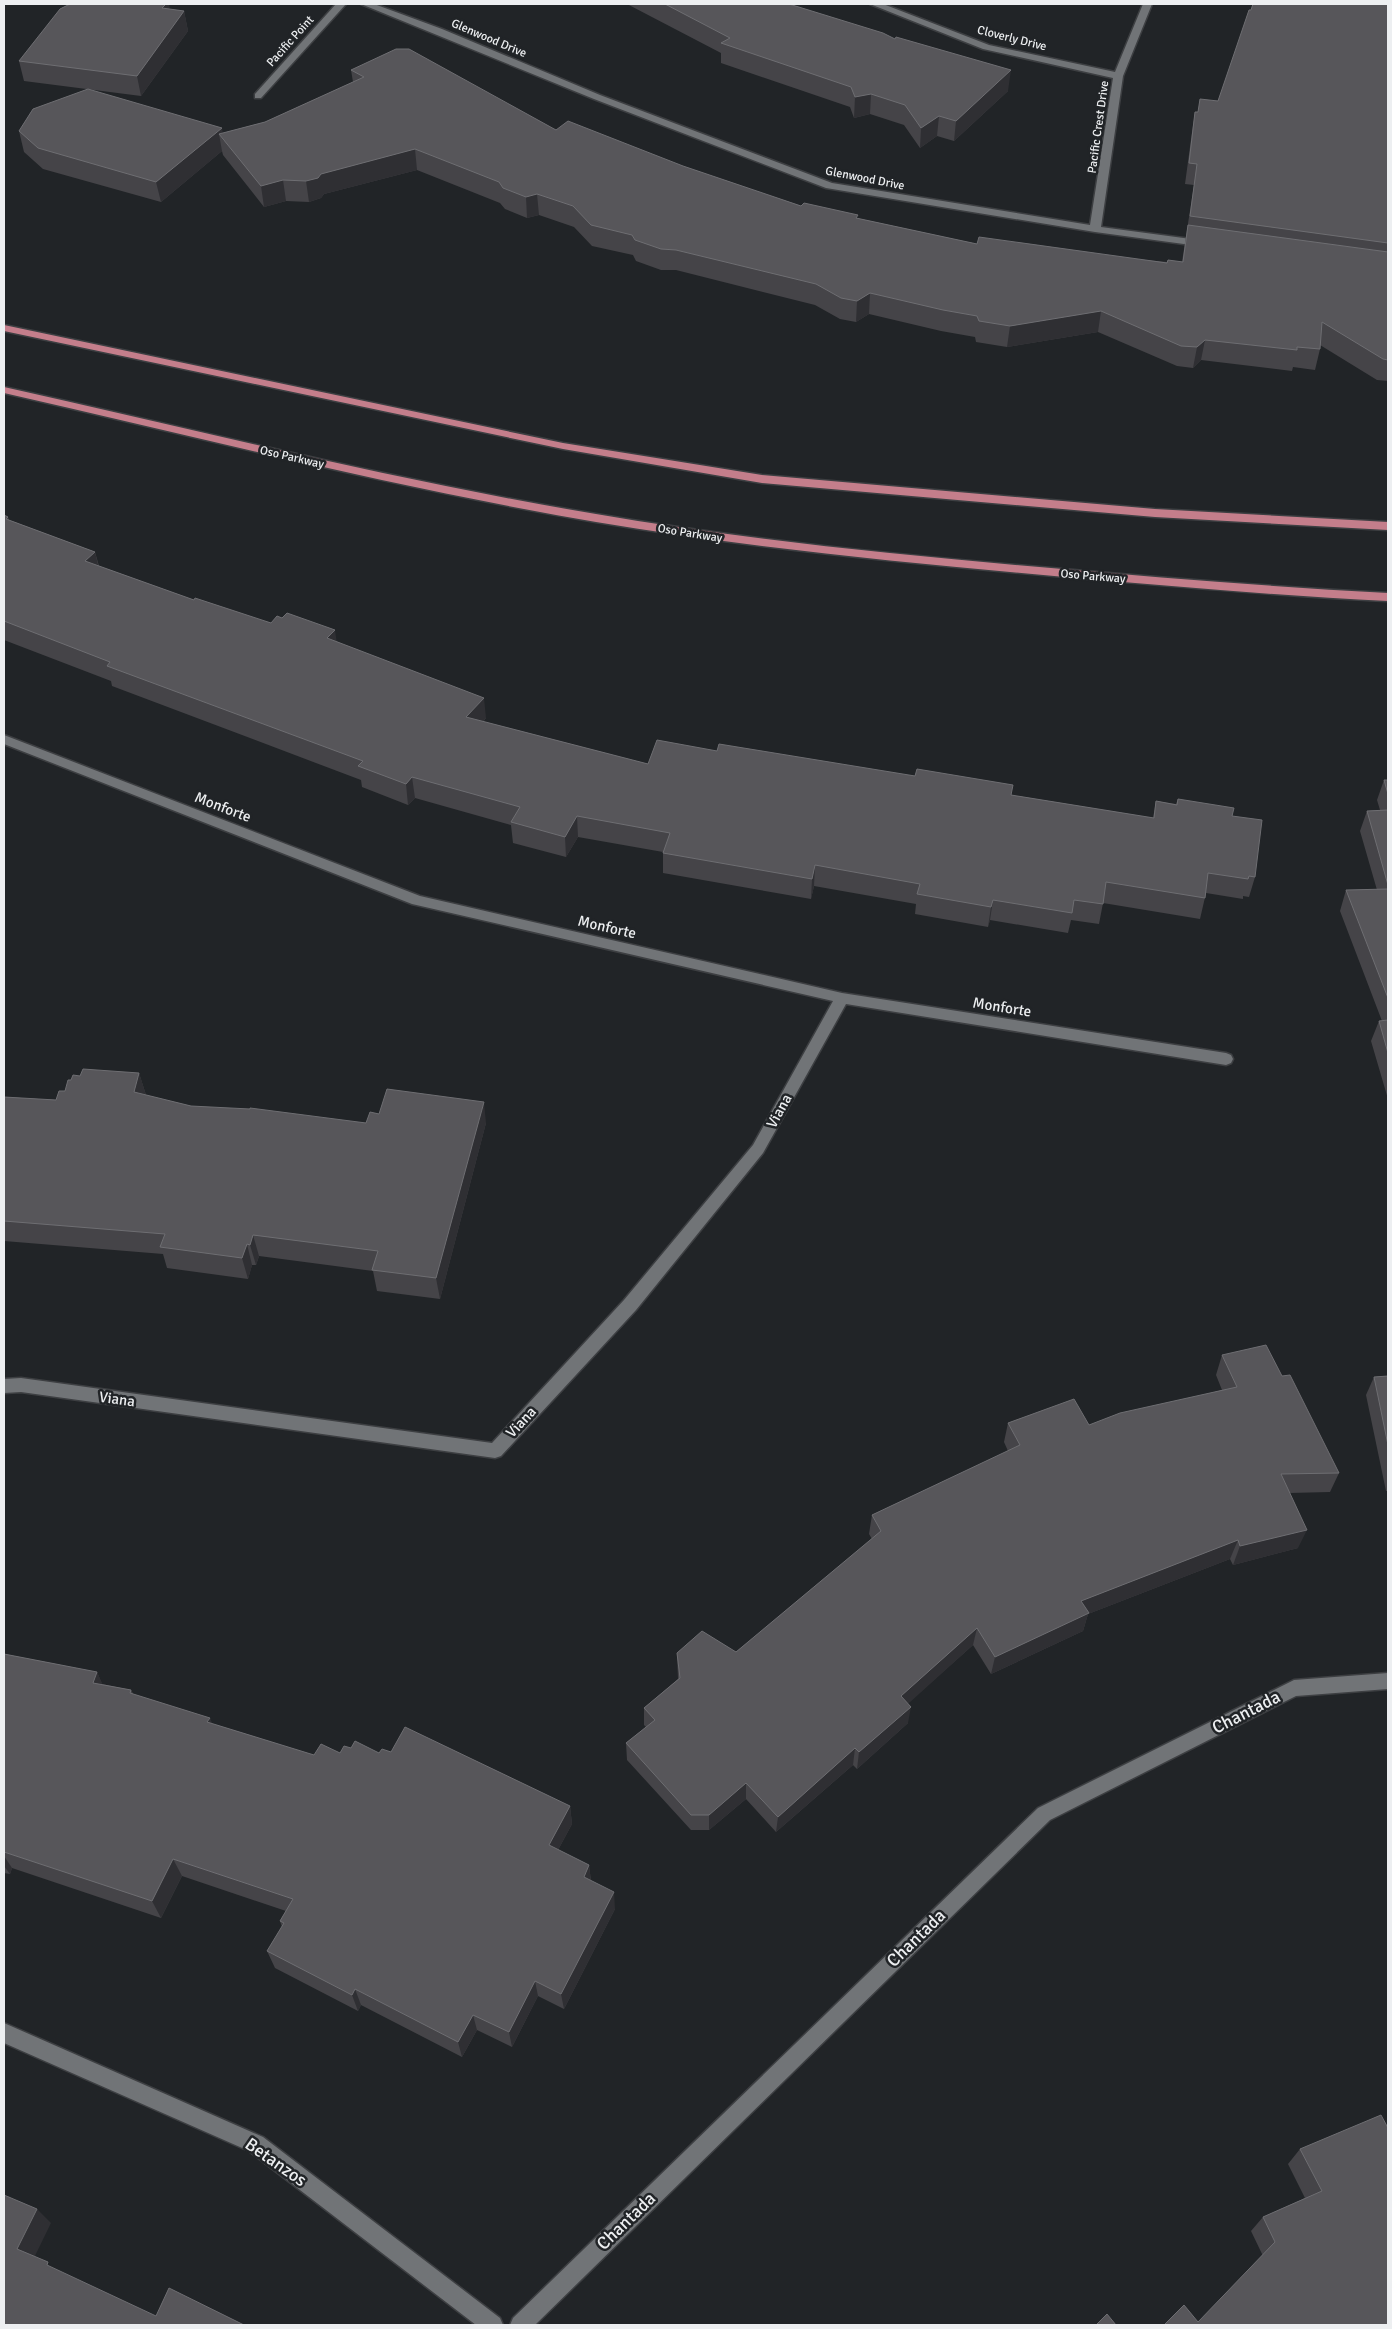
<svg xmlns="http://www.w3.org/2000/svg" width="1392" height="2329" font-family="Signika,sans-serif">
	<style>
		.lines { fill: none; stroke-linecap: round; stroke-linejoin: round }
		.street-casing { stroke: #3d3f42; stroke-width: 3 }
		.primary-casing { stroke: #3d3f42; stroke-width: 3 }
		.street { fill: #717477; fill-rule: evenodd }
		.primary { fill: #c47e8b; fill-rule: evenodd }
		.wall { fill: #454448 }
		.shaded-wall { fill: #2f2f33 }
		.building { fill: #57565a; stroke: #6e6e72 }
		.labels { text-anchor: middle; stroke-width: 5; stroke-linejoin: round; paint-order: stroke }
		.far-street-label { font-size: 12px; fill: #edeff1; stroke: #212427 }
		.street-label { font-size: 15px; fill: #edeff1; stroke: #212427 }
		.near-street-label { font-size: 18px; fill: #edeff1; stroke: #212427 }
	</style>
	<rect width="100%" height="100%" fill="#212427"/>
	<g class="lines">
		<defs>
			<g id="street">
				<polygon points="336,4 346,4 261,98 255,98 255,94"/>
				<polygon points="361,4 374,4 442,29 600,95 832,183 1090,225 1113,78 983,49 870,4 883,4 989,45 1115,72 1143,4 1152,4 1123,76 1101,227 1206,241 1211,244 1206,247 1095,232 826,188 594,99"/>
				<polygon points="4,735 420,896 842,993 1226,1053 1231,1055 1233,1059 1231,1063 1226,1065 846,1004 763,1153 636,1310 501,1456 495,1458 21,1392 4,1393 4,1379 21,1378 492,1443 624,1300 753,1145 833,1001 412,904 4,744"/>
				<polygon points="1388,1673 1388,1689 1296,1696 1050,1820 535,2325 510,2325 513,2318 1038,1808 1294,1680"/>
				<polygon points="4,2023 263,2137 500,2318 503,2325 476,2325 249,2151 4,2043"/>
			</g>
			<g id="primary">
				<polygon points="4,325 563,443 762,475 1155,509 1388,522 1388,530 1155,517 762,483 563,449 4,331"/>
				<path d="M4 387C201 431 397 481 596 514 747 540 899 555 1051 568 1163 578 1275 587 1388 593V601C1280 596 1173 586 1065 577 908 563 751 548 596 522 397 488 201 438 4 393Z"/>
			</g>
		</defs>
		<use href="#street" class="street-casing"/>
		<use href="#primary" class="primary-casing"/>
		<use href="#street" class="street"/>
		<use href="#primary" class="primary"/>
	</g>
	<g class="wall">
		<polygon points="627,4 789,4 1008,91 954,141 937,136 920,148 904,125 870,114 854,118 850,107 721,63 721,53"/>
		<polygon points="1388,4 1388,381 1377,380 1320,345 1320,349 1315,370 1293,367 1292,371 1201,360 1193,368 1177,366 1098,332 1007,347 976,342 975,337 941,331 869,314 856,322 840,319 815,305 676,270 661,270 636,261 633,255 592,246 574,227 539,215 527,218 505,209 500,203 417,170 324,194 321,198 309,202 286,201 264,207 223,155 222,151 161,202 43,169 24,152 19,131 223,133 265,122 353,82 351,70 683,166 801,206 977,244 1167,262 1182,262 1194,185 1185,184 1192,132 1195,112 1198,112 1218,101 1251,10"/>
		<polygon points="170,9 184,11 188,31 141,96 24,81 19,61"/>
		<polygon points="4,512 5,516 8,517 9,520 95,552 99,566 194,600 271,623 336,641 486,718 483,722 648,764 717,751 1011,795 1153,818 1156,801 1176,804 1178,799 1232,816 1255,877 1249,897 1243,896 1243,899 1206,893 1200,919 1103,903 1099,924 1071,920 1068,933 990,920 988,927 915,914 916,904 814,886 811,899 663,873 663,852 578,837 566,857 513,843 511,825 415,798 408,805 362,787 361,780 112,686 111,681 4,640"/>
		<polygon points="1384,780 1388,780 1388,1099 1371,1041 1379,1021 1382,1021 1340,911 1346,890 1377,890 1360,831 1367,811 1380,810 1377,800"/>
		<polygon points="139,1073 146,1095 191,1106 366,1123 379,1114 486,1123 440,1299 377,1291 373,1271 259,1256 256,1265 252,1265 248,1279 167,1268 163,1254 4,1241 4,1097 56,1100 65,1091 71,1080 80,1076"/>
		<polygon points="1222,1355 1282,1376 1339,1473 1330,1492 1289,1493 1298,1548 1233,1565 1230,1559 1088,1614 1083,1631 991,1674 973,1645 908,1703 908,1723 857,1769 853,1765 776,1832 746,1799 709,1830 691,1830 627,1760 626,1743 646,1727 644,1725 644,1708 678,1679 677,1653 736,1652 872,1539 869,1534 872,1515 1008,1451 1004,1442 1008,1423 1089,1425 1222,1390 1216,1375"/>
		<polygon points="1388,1376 1388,1491 1386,1491 1366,1395 1374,1377"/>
		<polygon points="4,1654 97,1672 102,1684 131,1690 134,1695 212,1724 314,1755 340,1753 351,1748 379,1753 391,1752 570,1806 572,1824 558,1850 589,1865 591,1881 615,1909 564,2009 538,1996 512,2047 477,2030 462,2057 361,2005 358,2011 275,1968 267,1951 282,1927 280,1921 286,1911 182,1876 161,1918 12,1868 10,1874 4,1873"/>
		<polygon points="1388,2128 1263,2256 1251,2231 1263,2217 1305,2198 1288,2164 1300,2149"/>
	</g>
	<g class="shaded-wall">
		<polygon points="166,4 169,4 172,20 162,8"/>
		<polygon points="184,11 188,31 141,96 137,76"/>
		<polygon points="1011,70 1008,91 954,141 956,121"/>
		<polygon points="871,94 870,114 854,118 855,97"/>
		<polygon points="939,116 937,136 920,148 921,128"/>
		<polygon points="222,128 224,141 219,134 222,151 161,202 156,182"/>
		<polygon points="415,149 417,170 324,194 321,198 309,202 306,181 321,174"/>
		<polygon points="283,180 286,201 264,207 261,186"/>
		<polygon points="537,194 539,215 527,218 526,197"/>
		<polygon points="870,293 869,314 856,322 857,301"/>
		<polygon points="1101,311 1098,332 1007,347 1010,326"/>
		<polygon points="1205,340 1201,360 1193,368 1197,347"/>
		<polygon points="95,552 100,573 85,561"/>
		<polygon points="335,630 338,651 327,638"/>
		<polygon points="484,698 486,718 468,738 466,717"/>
		<polygon points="412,777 415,798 408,805 406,784"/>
		<polygon points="577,816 578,837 566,857 565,837"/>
		<polygon points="815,865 814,886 811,899 812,879"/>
		<polygon points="993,900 990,920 988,927 991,907"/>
		<polygon points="139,1073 146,1095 141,1114 134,1092"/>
		<polygon points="484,1102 486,1123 440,1299 436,1278"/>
		<polygon points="253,1235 259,1256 256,1265 250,1245"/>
		<polygon points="247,1244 252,1265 248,1279 242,1258"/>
		<polygon points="1307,1530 1298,1548 1233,1565 1240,1546"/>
		<polygon points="1238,1540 1230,1559 1088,1614 1083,1631 991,1674 995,1657 1081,1601"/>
		<polygon points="977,1628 973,1645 898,1713 901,1696"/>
		<polygon points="97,1672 106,1692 93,1683"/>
		<polygon points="911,1707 908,1723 857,1769 859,1752"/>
		<polygon points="210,1718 218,1737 207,1722"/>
		<polygon points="855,1748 853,1765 776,1832 778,1817"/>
		<polygon points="746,1783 746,1799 709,1830 709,1815"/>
		<polygon points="570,1806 572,1824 551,1863 549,1845"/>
		<polygon points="4,1856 12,1868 10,1874 4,1866"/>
		<polygon points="173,1859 182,1876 161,1918 152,1901"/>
		<polygon points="589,1865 591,1882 584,1877"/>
		<polygon points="614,1892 615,1909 564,2009 561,1994"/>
		<polygon points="535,1981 538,1996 512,2047 509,2032"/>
		<polygon points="355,1989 361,2005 358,2011 352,1995"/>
		<polygon points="473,2015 477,2030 462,2057 458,2042"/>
		<polygon points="37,2209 51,2223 32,2262 17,2249"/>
	</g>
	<g class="building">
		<polygon points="70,4 166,4 162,8 184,11 137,76 19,61 60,9"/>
		<polygon points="665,4 789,4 883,33 895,39 896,37 1011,70 956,121 939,116 921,128 905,105 871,94 855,97 851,87 721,43 730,38"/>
		<polygon points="1253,4 1388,4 1388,243 1190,216 1197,164 1189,163 1195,112 1198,112 1200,99 1218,101 1249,10 1251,10"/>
		<polygon points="396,49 409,49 556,130 568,121 683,166 801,206 804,203 858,215 856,218 977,244 979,237 1167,263 1168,260 1183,262 1188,225 1388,252 1388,360 1383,359 1322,322 1320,349 1297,347 1297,350 1205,340 1197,347 1181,346 1101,311 1010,326 979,321 977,316 943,310 870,293 857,301 841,298 816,284 676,250 661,249 635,240 632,235 591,225 573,206 537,194 526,197 503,188 499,182 415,149 321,174 318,178 306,181 283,180 261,186 219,134 265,122 364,77 351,70"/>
		<polygon points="88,89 222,128 156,182 38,148 19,131 33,109"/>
		<polygon points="4,515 8,517 6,519 95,552 85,561 194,600 195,598 271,623 277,616 282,618 287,613 335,630 327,638 484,698 466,717 648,764 657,740 717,751 719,744 915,776 917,769 1013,785 1011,795 1154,818 1156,801 1177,805 1178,799 1234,808 1232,816 1262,820 1255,877 1249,876 1248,879 1208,873 1205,898 1106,882 1103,904 1074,900 1072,913 993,900 991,907 917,894 920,884 815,865 812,879 663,853 670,833 577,816 565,837 511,822 520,807 412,777 406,784 358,766 363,761 107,666 110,662 4,621"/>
		<polygon points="1384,780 1388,780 1388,794"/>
		<polygon points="1388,810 1388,885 1367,811"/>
		<polygon points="1388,889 1388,998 1346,890"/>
		<polygon points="1388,1020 1388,1053 1379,1021"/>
		<polygon points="83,1069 139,1073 134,1092 191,1106 250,1109 250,1108 366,1123 370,1112 379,1114 387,1089 484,1102 436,1278 372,1270 378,1251 253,1235 250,1245 247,1244 242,1258 160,1247 165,1234 4,1221 4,1097 56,1100 59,1091 65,1091 68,1080 71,1080 73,1075 80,1076"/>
		<polygon points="1266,1345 1282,1376 1290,1375 1339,1473 1281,1474 1307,1530 1240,1546 1238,1540 1081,1601 1089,1613 995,1657 977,1628 901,1696 911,1707 859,1752 855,1748 778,1817 746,1783 709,1815 691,1815 626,1743 655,1720 644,1708 680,1678 677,1653 702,1631 736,1652 881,1531 872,1515 1020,1445 1008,1423 1074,1399 1089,1425 1120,1413 1237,1387 1222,1355"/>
		<polygon points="1388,1376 1388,1445 1374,1377"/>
		<polygon points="4,1654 97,1672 93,1683 131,1690 130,1693 210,1718 207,1722 314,1755 321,1744 340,1753 344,1746 351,1748 355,1741 379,1753 382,1749 391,1752 405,1727 570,1806 549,1845 589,1865 584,1877 614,1892 561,1994 535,1981 509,2032 473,2015 458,2042 355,1989 352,1995 267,1951 284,1923 280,1921 293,1899 173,1859 152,1901 4,1852"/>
		<polygon points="1381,2115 1388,2128 1388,2325 1164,2325 1184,2305 1198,2322 1275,2242 1263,2217 1322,2191 1300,2149"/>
		<polygon points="4,2195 37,2209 17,2249 48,2262 47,2265 156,2316 169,2288 244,2325 4,2325"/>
		<polygon points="1107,2314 1116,2325 1096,2325"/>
	</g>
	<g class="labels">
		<g class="far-street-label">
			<text transform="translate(489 38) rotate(23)" y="4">Glenwood Drive</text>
			<text transform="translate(1012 38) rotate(14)" y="4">Cloverly Drive</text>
			<text transform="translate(290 41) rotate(-48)" y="4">Pacific Point</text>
			<text transform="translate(1098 127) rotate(-82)" y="4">Pacific Crest Drive</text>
			<text transform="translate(865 178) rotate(11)" y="4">Glenwood Drive</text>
			<text transform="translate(292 457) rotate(13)" y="4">Oso Parkway</text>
			<text transform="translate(690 533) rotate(9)" y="4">Oso Parkway</text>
			<text transform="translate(1093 576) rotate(5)" y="4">Oso Parkway</text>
		</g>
		<g class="street-label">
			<text transform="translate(223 807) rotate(21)" y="5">Monforte</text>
			<text transform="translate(607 927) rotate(13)" y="5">Monforte</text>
			<text transform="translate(1002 1007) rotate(9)" y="5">Monforte</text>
			<text transform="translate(779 1111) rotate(-61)" y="5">Viana</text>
			<text transform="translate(117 1399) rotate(8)" y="5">Viana</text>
			<text transform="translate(521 1422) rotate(-47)" y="5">Viana</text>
		</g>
		<g class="near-street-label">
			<text transform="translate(1246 1712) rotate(-27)" y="6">Chantada</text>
			<text transform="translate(916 1938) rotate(-44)" y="6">Chantada</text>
			<text transform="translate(276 2162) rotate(35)" y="6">Betanzos</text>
			<text transform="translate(626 2221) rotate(-44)" y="6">Chantada</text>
		</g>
	</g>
	<rect width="1392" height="2329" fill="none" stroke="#edeff1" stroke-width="10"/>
</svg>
